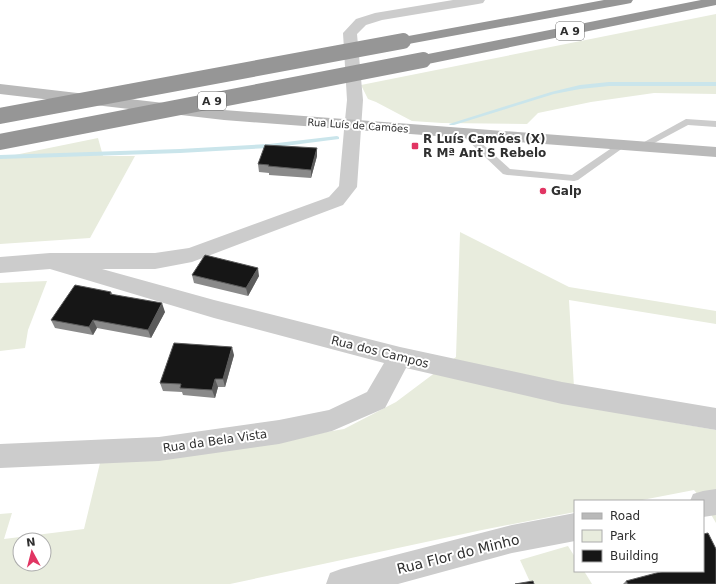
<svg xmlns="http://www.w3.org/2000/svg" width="716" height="584" font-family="'DejaVu Sans',sans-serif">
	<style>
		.green { fill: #e8ecdd; fill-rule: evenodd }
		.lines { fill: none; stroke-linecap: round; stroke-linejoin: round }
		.stream { fill: #cae5eb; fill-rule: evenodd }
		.service { fill: #ccc; fill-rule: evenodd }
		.minor { fill: #ccc; fill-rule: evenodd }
		.secondary { fill: #b9b9b9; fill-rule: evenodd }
		.motorway { fill: #969696; fill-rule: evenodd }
		.motorway-bridge { stroke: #969696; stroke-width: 16 }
		.wall { fill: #8a8a8a }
		.shaded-wall { fill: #5c5c5c }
		.building { fill: #161616; stroke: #5c5c5c }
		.poi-dot { fill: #e13563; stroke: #fff; stroke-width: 1.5 }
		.labels { text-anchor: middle; stroke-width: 4; stroke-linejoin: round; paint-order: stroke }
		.far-street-label { font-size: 10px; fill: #2f2f2f; stroke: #fff }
		.shield { fill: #fff; stroke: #6d6d6d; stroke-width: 1 }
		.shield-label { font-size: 11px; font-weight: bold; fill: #2f2f2f }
		.poi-label { font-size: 12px; font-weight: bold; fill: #2f2f2f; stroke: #fff; text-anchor: start }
		.street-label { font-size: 12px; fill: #2f2f2f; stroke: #fff }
		.near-street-label { font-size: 14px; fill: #2f2f2f; stroke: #fff }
	</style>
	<rect width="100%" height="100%" fill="#fff"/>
	<g class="green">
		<polygon points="716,14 716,94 654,93 591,102 538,113 527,124 442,123 412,121 376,102 368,99 361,85"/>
		<polygon points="98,138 103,156 135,156 90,238 0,244 0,158"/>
		<path d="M460 232 569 287 716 311V324L569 300 575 405 716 430V523L703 501 694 490 637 501H575V512L482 530 230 584H0V514L12 513 4 539 84 529 100 463 209 452 344 429 396 402 456 357ZM20 540H44V564H20Z"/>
		<polygon points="47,281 28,330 25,348 0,351 0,283"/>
		<polygon points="568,546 575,557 575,571 584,571 592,584 531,584 520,560"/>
	</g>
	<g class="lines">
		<g class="stream">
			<polygon points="609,82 716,82 716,86 609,86 580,89 554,94 454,125 450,125 449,124 551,92 580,85"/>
			<polygon points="337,136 339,137 339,139 269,148 180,153 0,159 0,155 180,149 269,144"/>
		</g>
		<g class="service">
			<polygon points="686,119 716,121 716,127 688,125 645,148 642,149 637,146"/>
			<polygon points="464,129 467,130 510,169 572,175 619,143 622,142 627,145 578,180 574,181 507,175 503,174 461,134 459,132"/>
		</g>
		<g class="minor">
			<polygon points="453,0 485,0 483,3 478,4 382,20 366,25 357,34 363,100 357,187 343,205 192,262 155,269 102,269 214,300 400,347 562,382 716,408 716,430 562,404 406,368 385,408 332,431 279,444 159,461 0,468 0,444 159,437 279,420 329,410 367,392 384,363 214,318 50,269 0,273 0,257 50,253 155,253 189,248 329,197 339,186 344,130 347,100 343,33 356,19 375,13"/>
			<polygon points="716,489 716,515 703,517 703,501 690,501 693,494 703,491"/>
			<polygon points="575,513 575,541 512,553 398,584 326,584 330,573 341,569 512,525"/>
		</g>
		<polygon class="secondary" points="0,84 224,110 716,147 716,157 224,120 0,94"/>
		<g class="motorway">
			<polygon points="604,0 633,0 631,3 626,4 403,45 398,44 396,41 398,38 403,37"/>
			<polygon points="701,0 716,0 716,5 423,65 418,63 415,60 418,57 423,55"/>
		</g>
		<g class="motorway-bridge">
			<polyline points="0,116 403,41"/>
			<polyline points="0,142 423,60"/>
		</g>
	</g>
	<g class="wall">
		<polygon points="317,148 317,156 311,178 269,175 269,173 259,172 258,164"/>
		<polygon points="192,275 259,276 248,296 194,283"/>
		<polygon points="111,292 113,295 165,312 151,338 97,328 93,335 55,328 51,320"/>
		<polygon points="234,355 225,387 218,387 215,398 183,395 182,392 163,391 160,383"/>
		<polygon points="703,571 716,584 623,584 626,581"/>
	</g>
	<g class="shaded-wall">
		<polygon points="317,148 317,156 311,178 311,170"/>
		<polygon points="258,268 259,276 248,296 246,288"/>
		<polygon points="162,303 165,312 151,338 148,330"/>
		<polygon points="93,320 97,328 93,335 89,327"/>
		<polygon points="232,347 234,355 225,387 223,379"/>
		<polygon points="215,379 218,387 215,398 212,390"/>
	</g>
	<g class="building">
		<polygon points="265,145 317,148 311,170 268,166 269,165 258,164"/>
		<polygon points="205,255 258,268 246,288 192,275"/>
		<polygon points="75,285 111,292 110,294 162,303 148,330 93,320 89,327 51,320"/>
		<polygon points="174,343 232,347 223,379 215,379 212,390 180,388 181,384 160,383"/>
		<polygon points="708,533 716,549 716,584 628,584 626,581 664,571 703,571 703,534"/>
		<polygon points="533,581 534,584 515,584"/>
	</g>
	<g class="poi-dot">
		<rect x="411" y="142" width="8" height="8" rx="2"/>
		<circle cx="543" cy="191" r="4"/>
	</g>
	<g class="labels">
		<g class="far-street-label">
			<text transform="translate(358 125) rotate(4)" y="4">Rua Luís de Camões</text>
		</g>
		<g class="shield">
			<rect x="556" y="22" width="28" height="18" rx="3"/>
			<rect x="198" y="92" width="28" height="18" rx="3"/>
		</g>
		<g class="shield-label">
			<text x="570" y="35">A 9</text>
			<text x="212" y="105">A 9</text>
		</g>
		<g class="poi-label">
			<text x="423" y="143">R Luís Camões (X)<tspan x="423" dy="14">R Mª Ant S Rebelo</tspan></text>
			<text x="551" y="195">Galp</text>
		</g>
		<g class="street-label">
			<text transform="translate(380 352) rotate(14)" y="4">Rua dos Campos</text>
			<text transform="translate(215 441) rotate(-8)" y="4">Rua da Bela Vista</text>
		</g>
		<g class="near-street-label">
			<text transform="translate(458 554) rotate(-14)" y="5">Rua Flor do Minho</text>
		</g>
	</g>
	<rect x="574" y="500" width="130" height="72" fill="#ffffff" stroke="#acacac"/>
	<rect x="582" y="513" width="20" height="6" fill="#b9b9b9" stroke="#acacac"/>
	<text x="610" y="520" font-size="12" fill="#2f2f2f">Road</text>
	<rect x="582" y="530" width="20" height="12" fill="#e8ecdd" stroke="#acacac"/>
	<text x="610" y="540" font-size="12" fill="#2f2f2f">Park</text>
	<rect x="582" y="550" width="20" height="12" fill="#161616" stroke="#acacac"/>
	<text x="610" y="560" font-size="12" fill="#2f2f2f">Building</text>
	<g transform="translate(32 552) rotate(353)"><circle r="19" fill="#ffffff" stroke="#acacac"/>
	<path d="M0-3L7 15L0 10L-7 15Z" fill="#e13563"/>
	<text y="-6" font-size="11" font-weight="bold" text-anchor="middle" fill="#2f2f2f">N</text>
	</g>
</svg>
